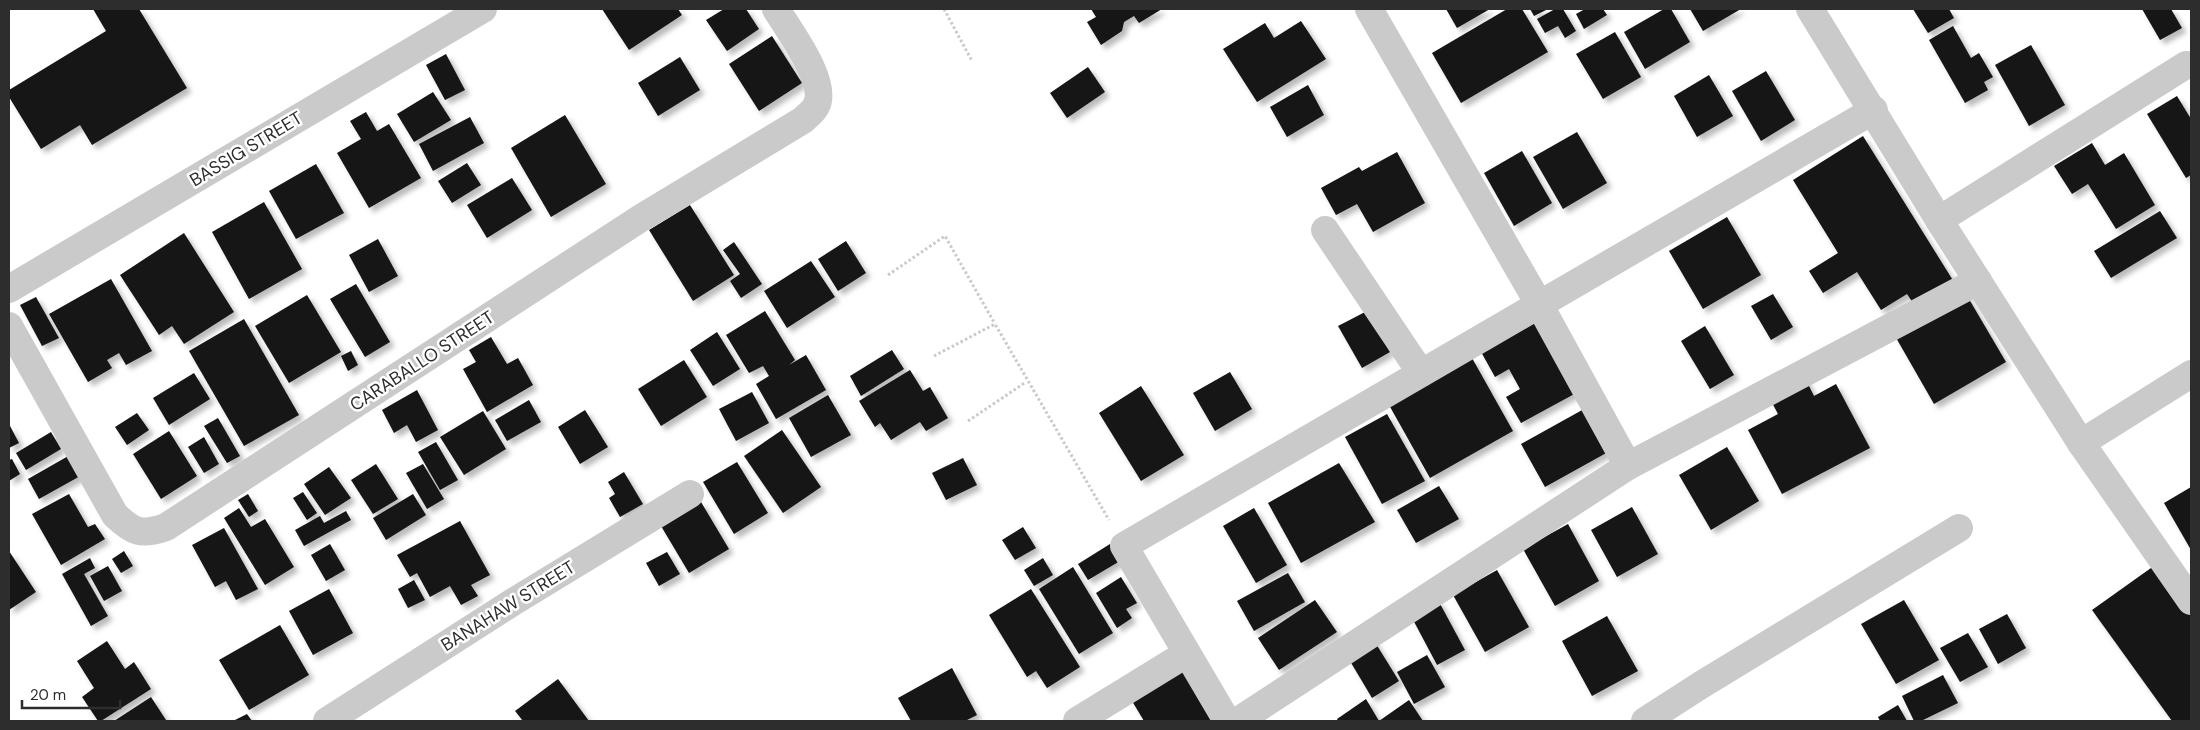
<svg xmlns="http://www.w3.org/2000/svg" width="2200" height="730" font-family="'DM Sans',sans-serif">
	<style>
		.building { fill: #141414; filter: url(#shadow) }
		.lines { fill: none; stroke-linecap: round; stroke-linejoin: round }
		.path { stroke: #cacaca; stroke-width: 3; stroke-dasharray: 2.5 2.5; stroke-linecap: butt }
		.minor { stroke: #cacaca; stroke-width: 28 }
		.labels { text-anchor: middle; stroke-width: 5; stroke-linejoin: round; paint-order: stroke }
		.street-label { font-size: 18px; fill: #2d2d2d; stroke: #fff }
	</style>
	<defs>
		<filter id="shadow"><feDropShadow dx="4.5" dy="4.5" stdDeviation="2.5" flood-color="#0004"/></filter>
	</defs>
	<rect width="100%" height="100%" fill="#fff"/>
	<g class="building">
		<polygon points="93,9 139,9 187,88 92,145 80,125 41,149 9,97 9,90 106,31"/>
		<polygon points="602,9 678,9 682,15 629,50"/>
		<polygon points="724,9 746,9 759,29 727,51 706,20"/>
		<polygon points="1091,9 1162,9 1139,23 1134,16 1124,22 1122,31 1101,45 1087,22 1096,17"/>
		<polygon points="1446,9 1490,9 1457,28"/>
		<polygon points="1507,9 1522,9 1548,52 1461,103 1432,53"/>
		<polygon points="1530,9 1548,9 1534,16"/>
		<polygon points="1555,9 1563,9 1576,31 1565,38 1558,26 1545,33 1537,19"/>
		<polygon points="1585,9 1603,9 1607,15 1584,29 1576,14"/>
		<polygon points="1664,9 1671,9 1690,42 1645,69 1624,32"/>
		<polygon points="1690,9 1741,9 1703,31"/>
		<polygon points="1913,9 1949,9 1954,18 1928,33"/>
		<polygon points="2142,9 2171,9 2182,28 2160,40"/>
		<polygon points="1301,21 1326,59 1257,102 1223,49 1265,23 1274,38"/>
		<polygon points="1953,26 1971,58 1979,53 1993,77 1984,82 1988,90 1965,103 1929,40"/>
		<polygon points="1615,32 1641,77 1603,99 1576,54"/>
		<polygon points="772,36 802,83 759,111 729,64"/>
		<polygon points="2031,45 2065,105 2029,126 1995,65"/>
		<polygon points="446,54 465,90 445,100 426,65"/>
		<polygon points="680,57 700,90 658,116 638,83"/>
		<polygon points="1088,67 1105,92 1067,118 1050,93"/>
		<polygon points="1766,71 1795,120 1761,141 1732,91"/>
		<polygon points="1709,75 1733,116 1697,137 1674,96"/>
		<polygon points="1308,85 1324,115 1287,137 1270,107"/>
		<polygon points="433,92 451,120 414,142 397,114"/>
		<polygon points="2177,96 2191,119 2191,175 2186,178 2147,114"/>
		<polygon points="366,112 377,131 389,124 421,178 369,208 337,153 361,139 350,121"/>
		<polygon points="565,115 606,184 551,217 511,148"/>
		<polygon points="470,117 484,143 433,171 419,144"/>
		<polygon points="1577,132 1607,183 1563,209 1533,157"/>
		<polygon points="1863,136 1954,282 1915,306 1907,294 1881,310 1857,272 1823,293 1809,271 1838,253 1793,180"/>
		<polygon points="2092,143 2105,165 2124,153 2155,205 2116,229 2088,184 2072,194 2054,166"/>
		<polygon points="1522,151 1552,203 1514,226 1484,173"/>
		<polygon points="1397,152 1425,203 1373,232 1357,204 1336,215 1321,188 1359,167 1362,171"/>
		<polygon points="467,163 481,185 452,203 438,181"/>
		<polygon points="316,164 344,213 296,239 269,191"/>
		<polygon points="512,178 532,210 487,238 467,205"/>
		<polygon points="264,202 302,269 249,299 212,232"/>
		<polygon points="690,205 734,275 693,301 649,230"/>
		<polygon points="2160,211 2177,238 2111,278 2094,251"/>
		<polygon points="1727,217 1761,275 1703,309 1669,251"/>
		<polygon points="184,233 234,312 184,344 172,326 159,335 120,275"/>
		<polygon points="378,239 398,276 369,292 349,255"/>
		<polygon points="846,241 866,273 838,291 818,259"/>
		<polygon points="734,242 762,284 741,298 730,281 740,274 723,250"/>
		<polygon points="811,261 835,297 787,328 764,291"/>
		<polygon points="111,279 152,351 126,365 119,353 107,360 112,368 88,382 49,314"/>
		<polygon points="356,284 390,342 365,357 330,299"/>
		<polygon points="1773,294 1793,327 1771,340 1751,306"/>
		<polygon points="1966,294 2006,362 1934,404 1895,336"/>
		<polygon points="307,295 341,352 289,383 255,326"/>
		<polygon points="36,297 59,338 42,346 20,305"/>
		<polygon points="765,311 795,360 789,365 806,355 826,390 776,419 756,384 769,376 763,366 749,373 726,335"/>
		<polygon points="1367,311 1390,352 1362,368 1338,326"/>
		<polygon points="1537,318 1578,392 1521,423 1506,397 1520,389 1509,369 1495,377 1480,350"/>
		<polygon points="244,319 299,415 244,446 189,351"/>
		<polygon points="1705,326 1734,375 1710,389 1681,341"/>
		<polygon points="717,332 740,369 713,386 690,350"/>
		<polygon points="491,337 507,364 518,358 533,385 487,412 463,369 476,362 469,350"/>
		<polygon points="892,350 904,369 861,396 850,376"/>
		<polygon points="351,351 358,365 348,371 341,356"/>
		<polygon points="1472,358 1513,431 1430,478 1389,405"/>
		<polygon points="684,360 707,397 661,426 638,389"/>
		<polygon points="910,370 923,391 930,387 948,418 926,431 920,422 891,440 880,423 875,427 859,401"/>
		<polygon points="1230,372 1252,409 1215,431 1193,393"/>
		<polygon points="194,373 210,399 169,425 153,398"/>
		<polygon points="1804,376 1814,396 1836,384 1870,448 1782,494 1748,430 1778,414 1768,395"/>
		<polygon points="1141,386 1184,455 1141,481 1099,413"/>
		<polygon points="417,390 438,430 416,442 407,425 394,433 382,410"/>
		<polygon points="752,392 769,423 736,441 719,409"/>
		<polygon points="828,395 851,435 811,457 789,418"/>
		<polygon points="529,400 541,422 507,441 495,420"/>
		<polygon points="1584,409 1608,452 1545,487 1521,444"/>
		<polygon points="585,410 608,447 580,464 558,427"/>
		<polygon points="483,411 506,449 464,475 440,437"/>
		<polygon points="137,413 149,430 127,445 115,427"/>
		<polygon points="1387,414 1425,481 1382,504 1345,437"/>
		<polygon points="218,418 240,456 227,463 204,426"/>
		<polygon points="9,424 19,443 9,448"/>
		<polygon points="782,430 821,487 783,513 744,456"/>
		<polygon points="169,431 197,476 161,499 133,454"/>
		<polygon points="51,432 61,449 26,470 16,453"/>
		<polygon points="204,437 219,464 204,473 188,447"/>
		<polygon points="436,442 458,480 440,490 418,452"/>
		<polygon points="1727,447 1759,501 1711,530 1679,475"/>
		<polygon points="70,455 82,475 39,499 28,479"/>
		<polygon points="963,458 977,485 946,500 932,473"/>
		<polygon points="12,459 20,474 9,481 9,460"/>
		<polygon points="737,462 768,513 734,534 703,482"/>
		<polygon points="1339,463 1375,522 1301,563 1268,503"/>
		<polygon points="376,464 398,499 373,514 351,480"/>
		<polygon points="423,464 444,499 427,509 406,473"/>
		<polygon points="329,467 351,498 325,515 304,484"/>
		<polygon points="624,472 643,504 620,517 609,498 615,494 608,482"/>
		<polygon points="1439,486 1459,519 1416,543 1397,510"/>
		<polygon points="2191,487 2191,550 2164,503"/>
		<polygon points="303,492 317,513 307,520 293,498"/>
		<polygon points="69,494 88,527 95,524 105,539 61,565 32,514"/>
		<polygon points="248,494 258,511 249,517 238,500"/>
		<polygon points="413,494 426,515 386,540 373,518"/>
		<polygon points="701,502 729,549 689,573 661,526"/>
		<polygon points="1632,507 1658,554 1617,577 1591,530"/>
		<polygon points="239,508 251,527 265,519 294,567 265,585 224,518"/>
		<polygon points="1254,508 1287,565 1256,583 1223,526"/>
		<polygon points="346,511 351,520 304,546 295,530 320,516 324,523"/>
		<polygon points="460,521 490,575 471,585 478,596 461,605 450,586 430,597 417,573 410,577 397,555"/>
		<polygon points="1568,524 1599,581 1555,606 1523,549"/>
		<polygon points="1023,527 1036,548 1015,560 1002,540"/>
		<polygon points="224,528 258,589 236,600 226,581 215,587 192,545"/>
		<polygon points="330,544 345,570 326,581 311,555"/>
		<polygon points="1110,544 1120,561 1088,580 1078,564"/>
		<polygon points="9,551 36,592 9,610"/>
		<polygon points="124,551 133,566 121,573 112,559"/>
		<polygon points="667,552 680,574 659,586 646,563"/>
		<polygon points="90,558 95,568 84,574 108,616 91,626 62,574"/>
		<polygon points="1043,558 1053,575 1034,586 1024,570"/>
		<polygon points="2158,563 2191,611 2191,721 2172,721 2092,610"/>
		<polygon points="108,566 122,591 104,601 90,576"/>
		<polygon points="1073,567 1113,633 1079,654 1039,589"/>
		<polygon points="1497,570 1529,627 1485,652 1453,595"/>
		<polygon points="1288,573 1305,602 1254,631 1237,601"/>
		<polygon points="1121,577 1137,603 1126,609 1132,618 1117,628 1096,593"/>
		<polygon points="414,580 425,600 408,608 398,589"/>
		<polygon points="329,589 353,633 313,655 289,611"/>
		<polygon points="1031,589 1080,667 1047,688 1036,671 1027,677 989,615"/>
		<polygon points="1315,600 1337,632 1279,670 1258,638"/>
		<polygon points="1438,600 1465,650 1437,665 1411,616"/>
		<polygon points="1904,600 1939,660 1896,684 1861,624"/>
		<polygon points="2007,614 2026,648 1998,664 1979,629"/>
		<polygon points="1607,616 1638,671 1592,696 1562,641"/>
		<polygon points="280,625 309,675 249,710 219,660"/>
		<polygon points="1968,633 1988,667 1960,682 1940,648"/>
		<polygon points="1373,639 1399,681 1372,698 1347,656"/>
		<polygon points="107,641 125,669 134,662 151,689 101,721 98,721 82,697 94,688 77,661"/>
		<polygon points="1427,655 1445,687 1414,704 1397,672"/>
		<polygon points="1180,665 1214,721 1144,721 1129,696"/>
		<polygon points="952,668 977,715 965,721 911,721 898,698"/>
		<polygon points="1943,675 1958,703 1921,721 1914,721 1902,696"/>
		<polygon points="558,679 589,721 523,721 515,711"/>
		<polygon points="151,697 166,720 164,721 114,721"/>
		<polygon points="1366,699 1379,721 1338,721 1337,719"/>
		<polygon points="1409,700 1423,721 1379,721"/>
		<polygon points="1898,705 1907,721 1880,721 1878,717"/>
		<polygon points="247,714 252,721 233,721"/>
	</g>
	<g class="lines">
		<g class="path">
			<polyline points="944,9 972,61"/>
			<polyline points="888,275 945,236 995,324"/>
			<polyline points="934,356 995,324 1109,520"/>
			<polyline points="968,421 1026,382"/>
		</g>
		<g class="minor">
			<polyline points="1369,9 1539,304 1628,466"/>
			<polyline points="1810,9 1939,220 2081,443 2191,601"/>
			<polyline points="1939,220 2186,65"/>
			<polyline points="1325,230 1421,373"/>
			<polyline points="9,289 483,9"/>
			<path d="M9 326 115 515C133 532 141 536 166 527L641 218 803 120C807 116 814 111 816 106 829 83 788 29 776 9"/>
			<polyline points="2081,443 2191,374"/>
			<polyline points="327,721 513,602 690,494"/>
			<polyline points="1077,721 1186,654"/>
			<polyline points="1227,721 1124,546 1874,110"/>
			<polyline points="1238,721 1628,466 1978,281"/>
			<polyline points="1645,721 1701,685 1959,528"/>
		</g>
	</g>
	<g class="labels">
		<g class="street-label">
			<text transform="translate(246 149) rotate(-31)" y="6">BASSIG STREET</text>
			<text transform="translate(422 361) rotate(-33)" y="6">CARABALLO STREET</text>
			<text transform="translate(508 606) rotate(-32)" y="6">BANAHAW STREET</text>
		</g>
	</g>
	<rect width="2200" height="730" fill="none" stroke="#2d2d2d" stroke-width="20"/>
	<path d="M22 700v8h98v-8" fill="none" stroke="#2d2d2d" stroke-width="2.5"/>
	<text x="30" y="700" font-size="15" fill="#2d2d2d" stroke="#ffffff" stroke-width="4" paint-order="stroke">20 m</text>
</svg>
